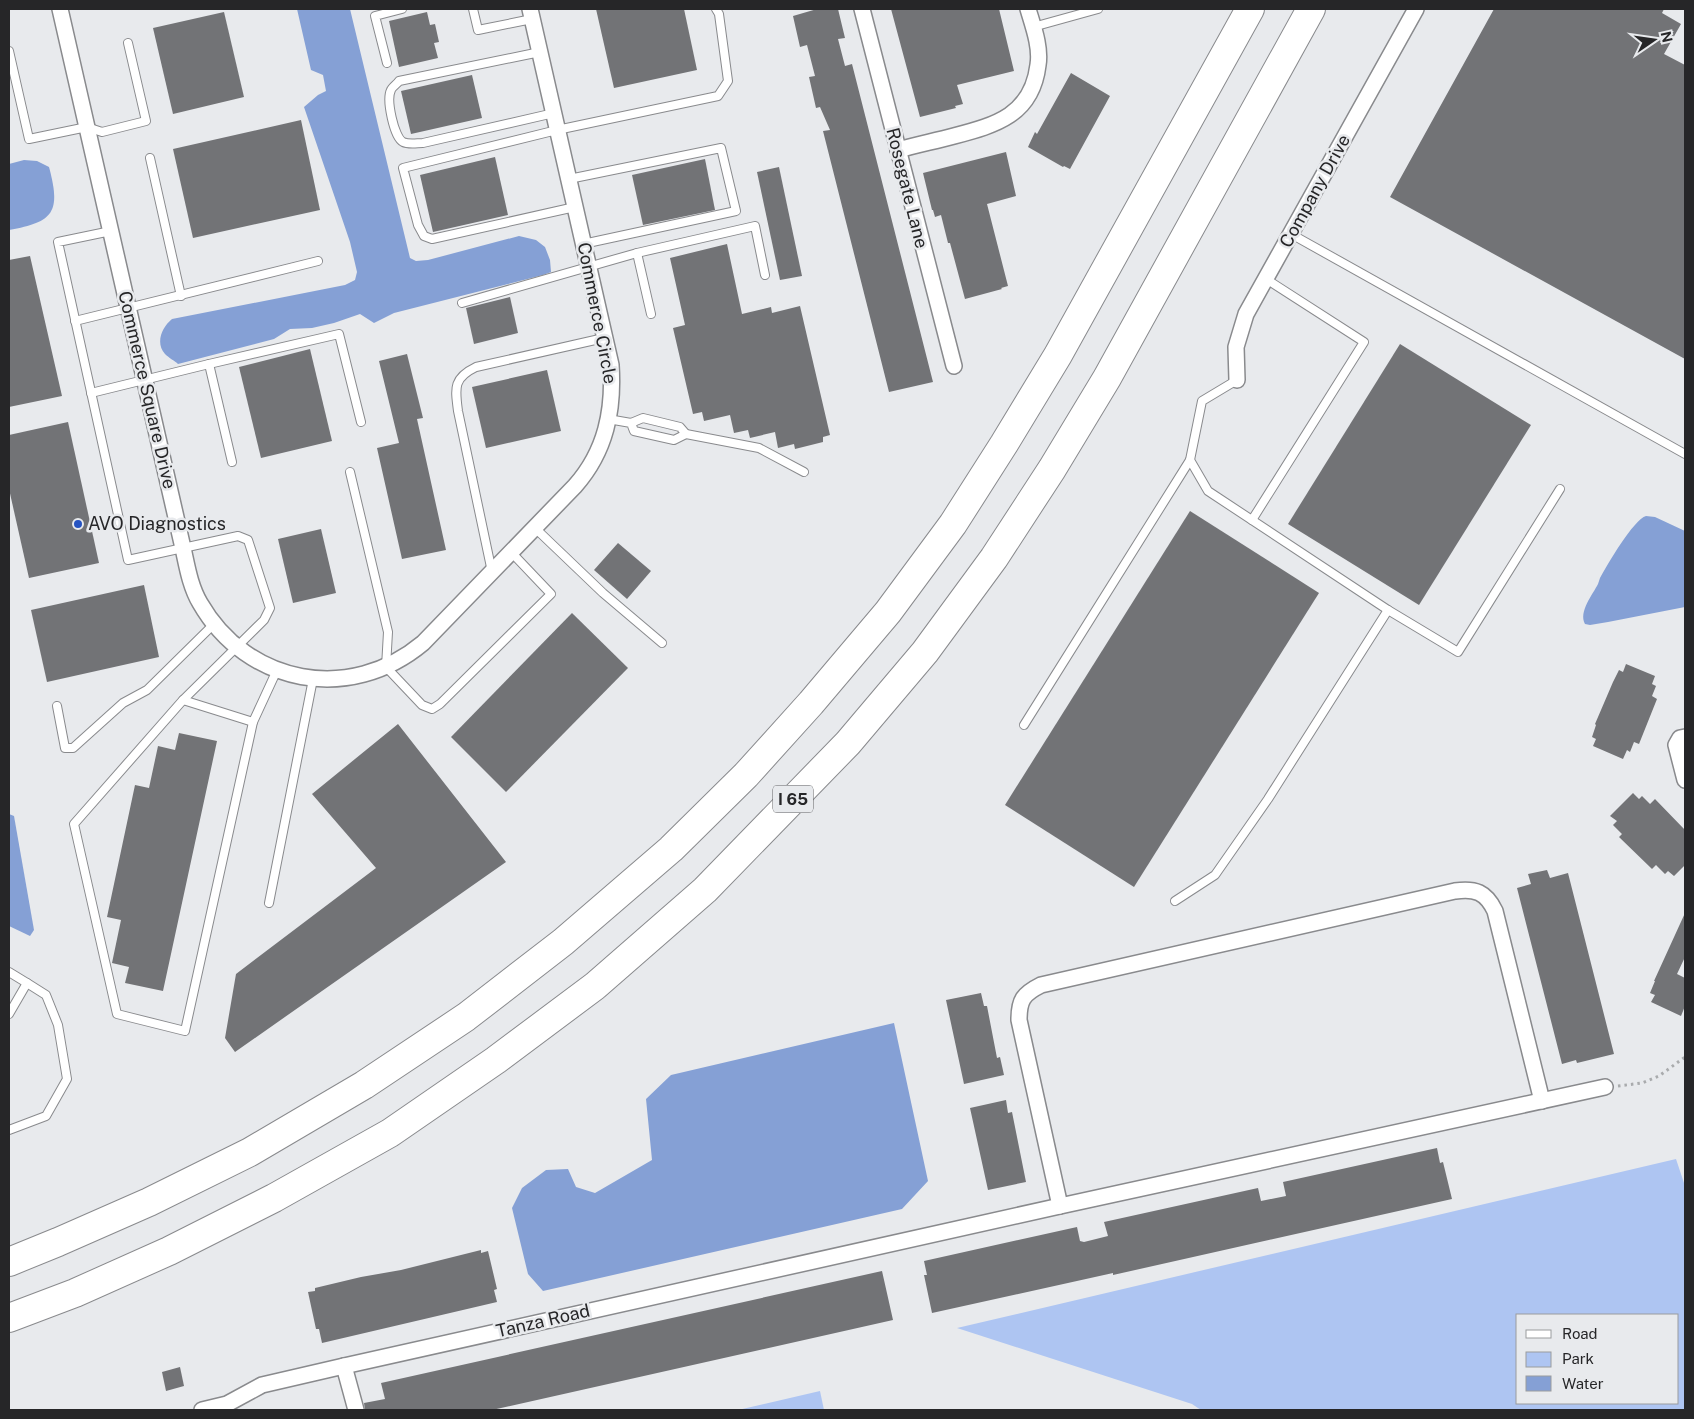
<svg xmlns="http://www.w3.org/2000/svg" width="1694" height="1419" font-family="'Public Sans',sans-serif">
	<style>
		.green { fill: #aec5f2; fill-rule: evenodd }
		.water { fill: #85a0d5 }
		.building { fill: #727376 }
		.lines { fill: none; stroke-linecap: round; stroke-linejoin: round }
		.lane-casing { stroke: #898a8d; stroke-width: 10 }
		.street-casing { stroke: #898a8d; stroke-width: 18 }
		.highway-casing { stroke: #898a8d; stroke-width: 30 }
		.path { stroke: #a9abad; stroke-width: 3; stroke-dasharray: 2.5 4; stroke-linecap: butt }
		.lane { stroke: #fff; stroke-width: 8 }
		.street { stroke: #fff; stroke-width: 15 }
		.highway { stroke: #fff; stroke-width: 28 }
		.poi-dot { fill: #2653c1; stroke: #e8eaed; stroke-width: 2 }
		.labels { text-anchor: middle; stroke-width: 5; stroke-linejoin: round; paint-order: stroke }
		.shield { fill: #e8eaed; stroke: #606163; stroke-width: 1 }
		.shield-label { font-size: 16px; font-weight: bold; fill: #262628 }
		.street-label { font-size: 18px; fill: #262628; stroke: #e8eaed }
		.poi-label { font-size: 18px; fill: #262628; stroke: #e8eaed; text-anchor: start }
	</style>
	<rect width="100%" height="100%" fill="#e8eaed"/>
	<g class="green">
		<path d="M1676 1159 1685 1186V1410H1201L1192 1404 957 1328ZM1518 1315H1678V1403H1518Z"/>
		<polygon points="820,1391 824,1410 738,1410"/>
	</g>
	<g class="water">
		<path d="M297 9H350L410 258 416 261 428 260 519 236 536 240 545 247 550 260 551 272 543 275 394 313 374 323 360 314 334 323 312 328 290 329 274 339 178 364C175 361 169 358 165 354 155 343 162 327 172 319L345 285 355 280 357 272 350 242 304 107 318 95 326 91 323 75 311 70Z"/>
		<path d="M24 160 37 161 49 167C61 212 54 222 9 230V164Z"/>
		<path d="M1646 516 1655 517 1685 531V607L1608 622 1590 625 1585 624C1578 612 1593 594 1598 584L1600 578C1607 565 1634 519 1646 516Z"/>
		<polygon points="9,814 14,816 34,930 30,936 9,926"/>
		<polygon points="894,1023 928,1181 902,1209 543,1291 528,1274 512,1208 522,1188 546,1170 568,1169 576,1187 595,1193 652,1160 646,1099 671,1075"/>
	</g>
	<g class="building">
		<polygon points="596,9 684,9 697,70 614,88"/>
		<polygon points="817,9 838,9 845,38 838,39 845,66 852,64 933,382 889,392 823,131 830,130 820,107 816,108 809,77 815,76 807,45 800,47 793,16"/>
		<polygon points="891,9 999,9 1014,71 957,85 963,104 955,106 956,108 920,117"/>
		<polygon points="1494,9 1664,9 1662,13 1681,24 1664,54 1685,65 1685,359 1390,197"/>
		<polygon points="224,12 244,97 173,114 153,28"/>
		<polygon points="427,12 430,25 435,24 439,42 434,43 438,58 399,67 389,21"/>
		<polygon points="1071,73 1110,96 1070,169 1064,166 1063,167 1028,147 1035,132 1037,134"/>
		<polygon points="472,75 482,118 411,134 401,91"/>
		<polygon points="301,120 320,210 193,238 173,149"/>
		<polygon points="1006,152 1016,196 987,204 1008,286 1001,288 1002,289 965,299 950,243 948,243 941,215 935,217 933,210 932,210 923,173"/>
		<polygon points="495,157 508,215 433,232 420,175"/>
		<polygon points="705,159 715,210 643,225 632,175"/>
		<polygon points="779,167 802,276 780,280 757,172"/>
		<polygon points="727,244 742,314 771,307 772,313 800,306 830,435 823,437 823,442 795,449 794,444 778,448 775,432 750,438 748,430 734,433 730,415 704,421 702,412 693,414 673,328 685,325 670,258"/>
		<polygon points="30,256 62,396 9,407 9,260"/>
		<polygon points="510,297 518,333 474,344 466,308"/>
		<polygon points="1400,344 1531,425 1419,605 1288,524"/>
		<polygon points="310,349 332,441 261,458 239,367"/>
		<polygon points="407,354 423,418 417,419 446,550 402,559 377,448 399,443 379,361"/>
		<polygon points="547,370 561,431 486,448 472,387"/>
		<polygon points="68,422 99,563 29,578 9,489 9,435"/>
		<polygon points="1190,511 1319,593 1134,887 1005,805"/>
		<polygon points="321,529 336,593 293,603 278,539"/>
		<polygon points="618,543 651,571 627,599 594,570"/>
		<polygon points="144,585 159,657 47,682 31,610"/>
		<polygon points="572,613 628,668 506,792 451,737"/>
		<polygon points="1626,664 1655,676 1652,684 1656,686 1652,696 1657,699 1639,744 1634,742 1630,752 1627,750 1623,759 1593,746 1596,739 1592,737 1596,725 1595,724 1613,682 1619,670 1623,672"/>
		<polygon points="398,724 506,862 235,1052 225,1038 236,974 376,868 312,794"/>
		<polygon points="179,733 217,741 163,991 125,983 129,967 112,963 121,920 107,917 135,785 149,788 158,746 175,750"/>
		<polygon points="1633,793 1639,799 1642,796 1650,804 1655,799 1685,830 1685,865 1674,876 1668,871 1665,874 1656,865 1652,869 1619,837 1622,834 1613,825 1617,821 1610,816"/>
		<polygon points="1547,870 1550,878 1568,873 1614,1054 1577,1063 1576,1060 1562,1064 1517,888 1531,884 1528,874"/>
		<polygon points="1685,913 1685,957 1677,974 1685,978 1685,1006 1681,1016 1651,1002 1655,995 1650,993 1655,981 1654,981"/>
		<polygon points="981,993 984,1006 987,1006 997,1058 1000,1057 1004,1075 964,1084 946,1000"/>
		<polygon points="1006,1100 1008,1113 1012,1112 1026,1182 988,1190 970,1108"/>
		<polygon points="1437,1148 1440,1163 1443,1162 1452,1199 1113,1275 1113,1273 932,1313 924,1275 927,1275 924,1261 1077,1227 1080,1241 1084,1242 1108,1236 1104,1222 1258,1188 1261,1201 1286,1196 1283,1182"/>
		<polygon points="481,1250 481,1253 488,1251 497,1289 494,1290 497,1302 322,1343 319,1329 316,1329 308,1292 315,1291 315,1288 361,1277 401,1270"/>
		<polygon points="882,1271 893,1320 492,1410 365,1410 364,1403 385,1399 381,1383"/>
		<polygon points="180,1367 184,1386 166,1391 162,1372"/>
	</g>
	<g class="lines">
		<defs>
			<g id="lane">
				<polyline points="473,9 478,30 532,19"/>
				<polyline points="1033,27 1098,9"/>
				<polyline points="9,51 29,139 87,127 102,132 146,121 128,43"/>
				<path d="M540 52 399 81C397 84 392 87 391 90 386 100 394 137 403 142 409 145 417 143 423 143L554 113"/>
				<polyline points="387,63 375,16 402,9"/>
				<polyline points="150,158 181,296"/>
				<polyline points="569,179 721,148 736,211 583,244"/>
				<polyline points="575,207 432,239 424,236 418,225 403,168 557,130 718,96 728,81 719,14 716,9"/>
				<polyline points="111,231 58,242 128,560 238,536 248,540 270,608 264,620 183,700 74,824 117,1014 185,1031 253,722 277,670"/>
				<polyline points="1291,234 1685,454"/>
				<polyline points="637,253 651,314"/>
				<polyline points="462,303 637,253 755,226 765,275"/>
				<polyline points="75,321 318,261"/>
				<polyline points="209,364 232,462"/>
				<polyline points="1237,380 1202,401 1190,460 1208,491 1388,610 1458,652 1560,489"/>
				<polyline points="91,393 209,364 339,334 361,422"/>
				<polyline points="608,419 631,423 643,418 680,427 686,434 674,440 634,431 631,423"/>
				<polyline points="686,434 759,448 804,472"/>
				<polyline points="350,472 388,632 386,667 422,705 432,709 440,704 551,594 511,552"/>
				<polyline points="1252,520 1364,342 1266,279"/>
				<polyline points="535,528 603,593 662,643"/>
				<path d="M492 572 458 411C455 388 453 378 476 367L604 338"/>
				<polyline points="183,700 253,722"/>
				<polyline points="57,706 65,748 73,748 123,703 147,690 214,624"/>
				<polyline points="1024,725 1190,460"/>
				<polyline points="1175,901 1215,875 1268,799 1388,610"/>
				<polyline points="269,903 313,679"/>
				<polyline points="9,972 27,983 9,1014"/>
				<polyline points="9,1130 46,1116 67,1079 58,1025 46,995 27,983"/>
			</g>
			<g id="street">
				<path d="M60 9 183 548C187 566 190 586 200 603 247 685 350 704 423 643L575 486C606 451 614 410 611 365L530 9"/>
				<polyline points="862,9 954,366"/>
				<path d="M898 150C916 145 935 141 954 136 996 125 1032 115 1038 65 1041 47 1033 26 1028 9"/>
				<polyline points="1237,380 1236,347 1246,314 1416,9"/>
				<polyline points="1685,737 1680,738 1676,745 1685,780"/>
				<path d="M1060 1206 1019 1020C1019 1000 1023 994 1041 985L1455 891C1475 888 1486 892 1495 911L1542 1101"/>
				<polyline points="344,1366 356,1410"/>
				<polyline points="202,1410 227,1404 262,1385 344,1366 1060,1206 1605,1087"/>
			</g>
			<g id="highway">
				<polyline points="9,1262 58,1242 149,1202 250,1152 364,1085 466,1017 563,942 671,849 746,775 811,703 888,612 953,524 1004,444 1058,355 1250,9"/>
				<polyline points="9,1318 75,1293 169,1251 274,1198 390,1133 496,1060 595,986 705,890 848,743 925,652 994,558 1052,469 1107,378 1311,9"/>
			</g>
		</defs>
		<use href="#lane" class="lane-casing"/>
		<use href="#street" class="street-casing"/>
		<use href="#highway" class="highway-casing"/>
		<polyline class="path" points="1618,1086 1642,1083 1659,1076 1685,1057"/>
		<use href="#lane" class="lane"/>
		<use href="#street" class="street"/>
		<use href="#highway" class="highway"/>
	</g>
	<circle class="poi-dot" cx="78" cy="524" r="5"/>
	<g class="labels">
		<rect class="shield" x="773" y="785.5" width="40" height="27" rx="4"/>
		<g class="shield-label">
			<text x="793" y="805">I 65</text>
		</g>
		<g class="street-label">
			<text transform="translate(907 188) rotate(76)" y="6">Rosegate Lane</text>
			<text transform="translate(1315 191) rotate(-61)" y="6">Company Drive</text>
			<text transform="translate(597 313) rotate(79)" y="6">Commerce Circle</text>
			<text transform="translate(147 390) rotate(77)" y="6">Commerce Square Drive</text>
			<text transform="translate(543 1321) rotate(-13)" y="6">Tanza Road</text>
		</g>
		<g class="poi-label">
			<text x="88" y="530">AVO Diagnostics</text>
		</g>
	</g>
	<rect width="1694" height="1419" fill="none" stroke="#262628" stroke-width="20"/>
	<rect x="1516" y="1314" width="162" height="90" fill="#e8eaed" stroke="#9a9c9e"/>
	<rect x="1526" y="1330" width="25" height="8" fill="#ffffff" stroke="#9a9c9e"/>
	<text x="1562" y="1339" font-size="15" fill="#262628">Road</text>
	<rect x="1526" y="1352" width="25" height="15" fill="#aec5f2" stroke="#9a9c9e"/>
	<text x="1562" y="1364" font-size="15" fill="#262628">Park</text>
	<rect x="1526" y="1376" width="25" height="15" fill="#85a0d5" stroke="#9a9c9e"/>
	<text x="1562" y="1389" font-size="15" fill="#262628">Water</text>
	<g transform="translate(1654 40) rotate(77)" stroke="#e8eaed" stroke-width="4" paint-order="stroke">
	<path d="M0-4L9 19L0 12L-9 19Z" fill="#262628"/>
	<text y="-8" font-size="14" font-weight="bold" text-anchor="middle" fill="#262628">N</text>
	</g>
</svg>
